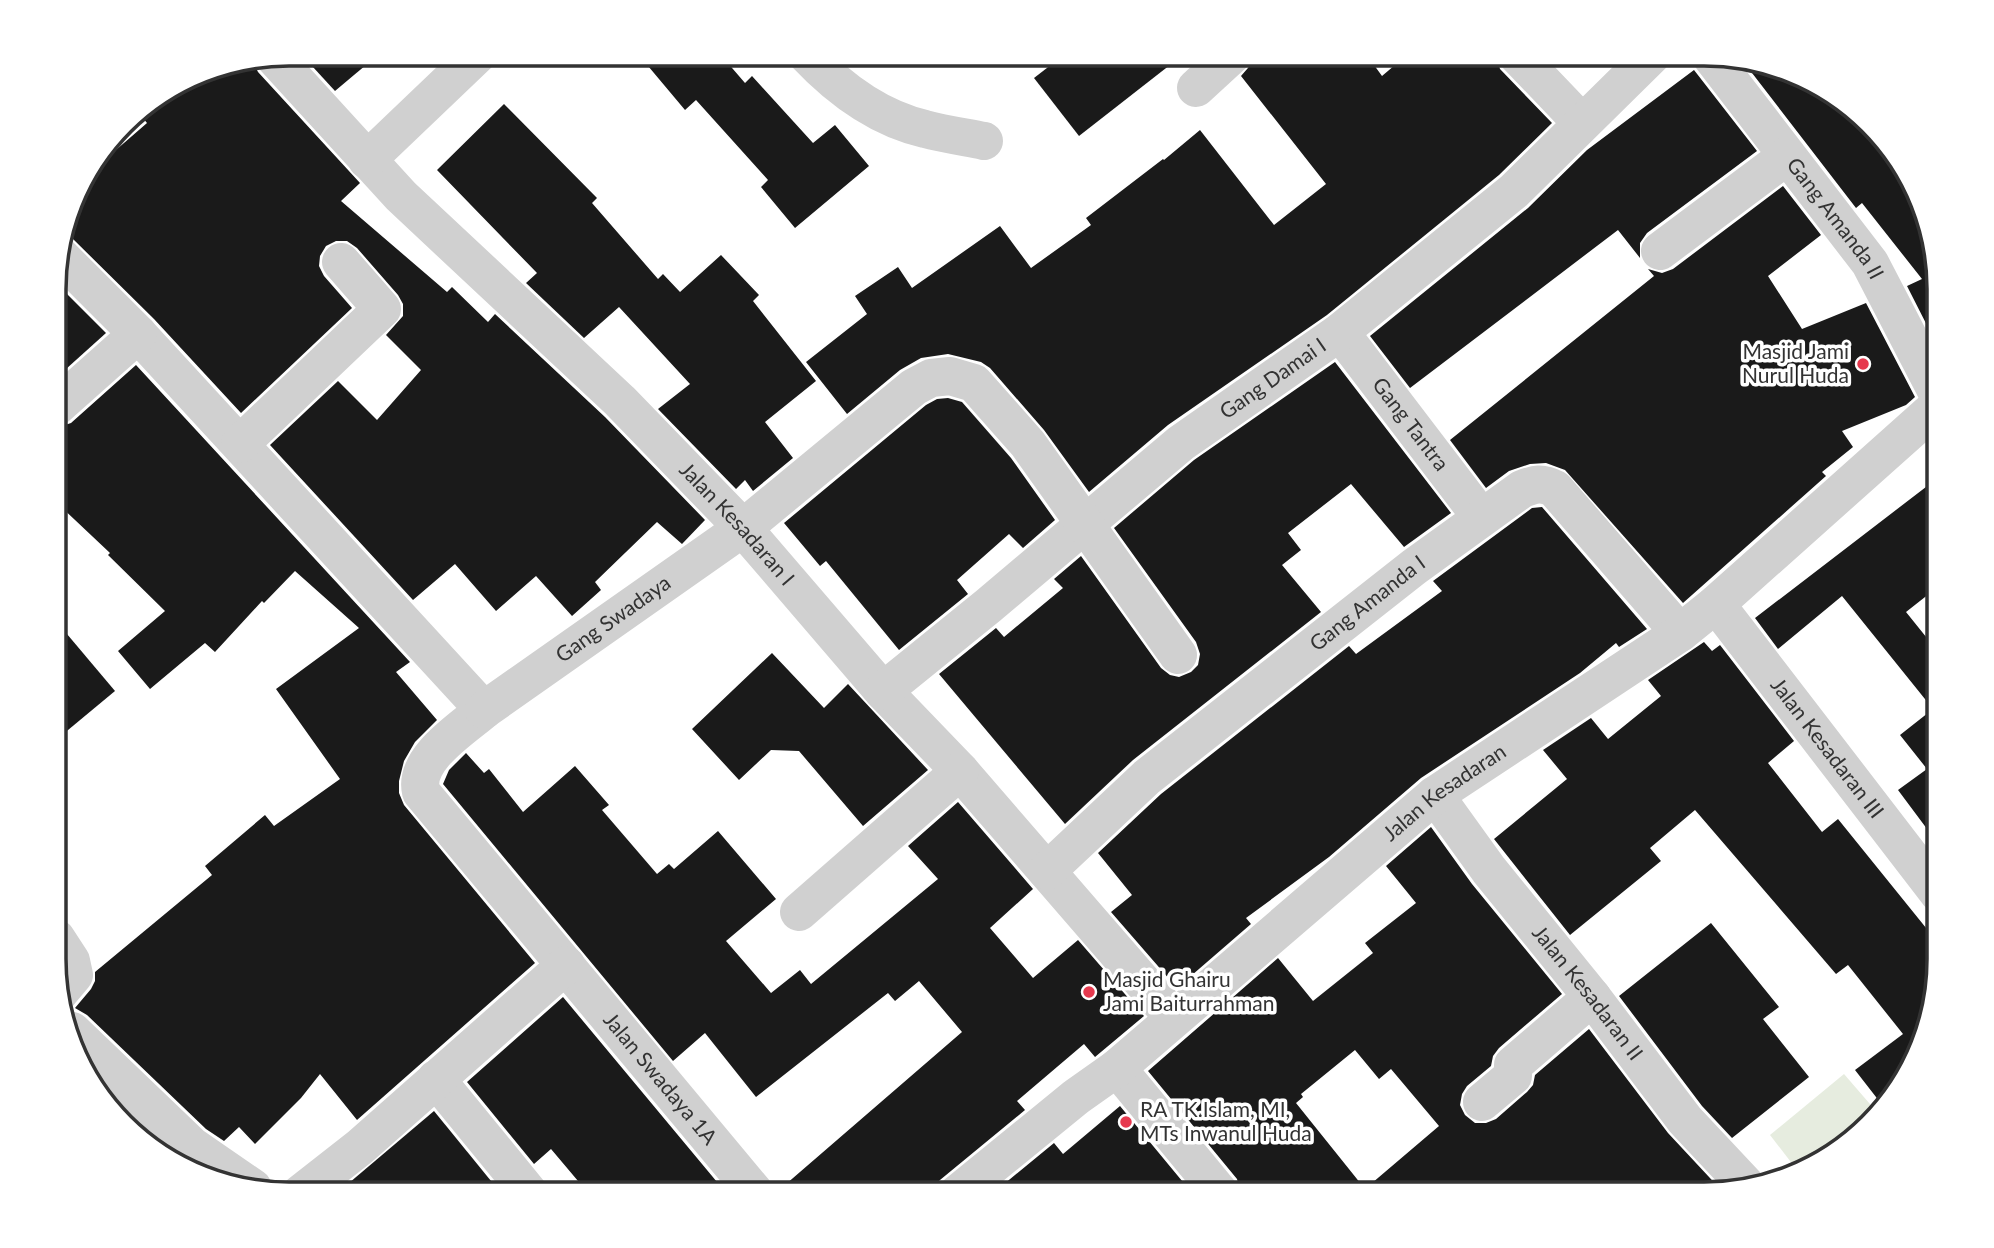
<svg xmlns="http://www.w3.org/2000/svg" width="1994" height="1248" font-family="Lato,sans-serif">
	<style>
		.green { fill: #e6ecdf }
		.building { fill: #1a1a1a; fill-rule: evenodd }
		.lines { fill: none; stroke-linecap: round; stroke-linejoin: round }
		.minor { stroke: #d0d0d0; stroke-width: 38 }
		.poi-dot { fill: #e6394e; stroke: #fff; stroke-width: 2.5 }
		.labels { text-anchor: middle; stroke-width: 7; stroke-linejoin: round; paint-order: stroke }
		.street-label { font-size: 21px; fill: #333; stroke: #fff }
		.poi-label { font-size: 21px; fill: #333; stroke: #fff; text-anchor: start }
		.rim { fill: none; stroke: #333; stroke-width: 3.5 }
	</style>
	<rect width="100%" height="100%" fill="#fff"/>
	<polygon class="green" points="1844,1074 1876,1111 1822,1162 1797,1170 1770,1135"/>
	<g class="building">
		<polygon points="301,54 379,54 335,91"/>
		<polygon points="638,54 720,54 745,83 752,76 813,143 835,125 869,166 795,228 761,187 768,180 696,100 685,110"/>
		<polygon points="1065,54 1184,54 1079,136 1034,78"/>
		<polygon points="1254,54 1366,54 1382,76 1408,54 1495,54 1500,69 1552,123 1499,175 1327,315 1168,425 1089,492 1044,430 990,368 981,362 948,354 921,358 900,370 847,414 806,362 867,314 855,296 898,267 912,288 1000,226 1031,268 1091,225 1086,218 1163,159 1164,160 1200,130 1274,225 1326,184 1241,76 1254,61"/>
		<polygon points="1742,60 1780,67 1835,94 1908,172 1939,274 1939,349 1907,286 1922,279 1862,203 1856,208"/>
		<polygon points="253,62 258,72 360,183 341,201 447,292 452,287 488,322 495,314 605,417 705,520 682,544 657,522 595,582 601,590 572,616 536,576 496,611 455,564 413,600 270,445 338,381 377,420 421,370 386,335 403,316 403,304 398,295 357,248 347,241 336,241 326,246 320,256 319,266 324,276 352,308 241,413 154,319 73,239 64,233 79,185 86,176 147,123 137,111 200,72"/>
		<polygon points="1694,70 1757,151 1647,233 1640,243 1640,258 1618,230 1410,388 1370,336 1528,208 1587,150"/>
		<polygon points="504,104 597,198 592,203 658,279 663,274 680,292 721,255 759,295 753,301 816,381 765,422 793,458 753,491 745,480 736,489 658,409 690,384 619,307 584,338 526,283 537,273 437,170"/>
		<polygon points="1783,186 1821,235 1768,276 1802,329 1866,303 1915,397 1906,405 1842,431 1853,447 1822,472 1826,476 1683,603 1565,470 1546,463 1530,464 1509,471 1486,488 1450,440 1654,276 1648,269 1662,273 1673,269"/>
		<polygon points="56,283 106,333 56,378"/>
		<polygon points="1335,362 1451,513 1404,547 1351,484 1288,533 1301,550 1282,565 1321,612 1133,760 1065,824 939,674 996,628 1004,637 1063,588 1054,579 1081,556 1161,668 1170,675 1179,677 1191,672 1198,665 1200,654 1196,642 1114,528 1194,460"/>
		<polygon points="136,365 410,662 396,672 437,720 415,742 404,761 399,781 399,793 404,805 535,963 357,1120 320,1074 301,1098 255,1144 239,1127 224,1141 206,1129 87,1015 75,1008 91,989 95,981 95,972 212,875 205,866 265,815 274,826 340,779 276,689 359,628 295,571 264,603 262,601 215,652 205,643 150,689 118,651 165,611 108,555 110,553 57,503 56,496 56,428 71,423"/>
		<polygon points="948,398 962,402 1011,458 1055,520 1023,548 1009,534 957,580 968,594 899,650 826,561 820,566 784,523 926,405 937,399"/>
		<polygon points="1939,477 1939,586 1906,612 1939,653 1939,845 1898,790 1927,769 1900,735 1933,709 1842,596 1778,649 1755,618"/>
		<polygon points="1542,507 1647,629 1619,647 1616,643 1580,673 1421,778 1329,857 1246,918 1251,924 1177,988 1111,912 1132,895 1098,853 1161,794 1349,646 1356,654 1442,591 1433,581 1532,508"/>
		<polygon points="56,621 115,691 56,740"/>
		<polygon points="1704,642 1712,651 1720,645 1794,741 1768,763 1822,832 1838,819 1939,944 1939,973 1900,1089 1883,1106 1855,1070 1903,1034 1848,965 1836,974 1695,810 1650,848 1661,861 1570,935 1494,839 1567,779 1543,750 1591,718 1608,739 1661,696 1648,680"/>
		<polygon points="772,653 824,708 848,684 928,770 863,826 799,751 771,750 739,780 692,729"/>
		<polygon points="466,753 484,773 489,769 523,812 575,766 609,805 602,810 657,874 669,864 674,869 718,831 776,899 726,941 771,993 800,970 811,984 938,879 908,846 958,802 1033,889 990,928 1033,978 1078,940 1144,1016 1095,1057 1084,1044 1017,1101 1025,1110 923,1194 777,1194 778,1191 962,1032 919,981 895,1001 888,993 756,1097 705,1033 673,1061 443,784 449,770"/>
		<path d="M1431 827 1472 884 1562 994 1499 1048 1493 1056 1491 1066 1467 1086 1462 1094 1460 1105 1465 1115 1475 1123H1486L1496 1119 1527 1092 1533 1085 1535 1075 1589 1029 1668 1133 1723 1192 1241 1193 1237 1179 1148 1071 1278 958 1313 1001 1373 953 1365 943 1416 903 1386 866ZM1355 1050 1379 1079 1391 1069 1439 1126 1365 1189 1296 1103 1303 1097 1301 1094Z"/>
		<polygon points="1711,923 1779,1007 1763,1019 1809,1077 1732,1138 1702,1106 1619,996"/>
		<polygon points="563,997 727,1194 589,1194 551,1149 534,1164 467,1082"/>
		<polygon points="1120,1106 1192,1193 992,1194 1054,1143 1063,1154"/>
		<polygon points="434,1111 500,1192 497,1194 358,1194 349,1183"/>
		<polygon points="145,1131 177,1162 181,1165 159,1154 140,1136"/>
	</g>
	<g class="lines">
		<g class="minor">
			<path d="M806 54C838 88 878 118 925 129 944 134 964 137 984 141"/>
			<polyline points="1516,54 1582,123"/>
			<path id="s1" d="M1710 55 1870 263 1939 396"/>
			<path id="s2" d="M274 57 401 196 620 401 743 528 883 691 960 771 1173 1017"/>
			<polyline points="1196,88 1233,54"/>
			<polyline points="367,160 478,54"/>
			<polyline points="1660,251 1787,156"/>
			<path id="s3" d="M58 254 138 334 484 710C462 729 413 759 421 792L756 1194"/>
			<path id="s4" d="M1340 332 1481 517"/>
			<polyline points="56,407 138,334"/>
			<polyline points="240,444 382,309 341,262"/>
			<path id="s5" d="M1716 604 1939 894"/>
			<path id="s6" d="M883 691 988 606 1181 443 1340 332 1514 191 1653 54"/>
			<path id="s7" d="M484 710 743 528 914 387 931 378 950 376 974 383 1028 444 1178 655"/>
			<path id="s8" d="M1435 795 1489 870 1592 997 1685 1120 1746 1185"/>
			<path id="s9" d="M1047 871 1147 777 1414 567 1522 489C1535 484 1542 482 1555 489L1680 633"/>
			<polyline points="799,912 960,771"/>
			<polyline points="56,938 71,961 74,975 58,994"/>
			<polyline points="72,1031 192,1146 253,1188"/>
			<polyline points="1117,1068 1220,1193"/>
			<polyline points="436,1079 530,1194"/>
			<polyline points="1482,1102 1513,1076 1513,1065 1592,997"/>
			<polyline points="300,1194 360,1147 566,965"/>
			<path id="s10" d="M957 1194 1076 1097 1117 1068 1435 795 1680 633 1716 604 1939 405"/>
		</g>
	</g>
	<g class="poi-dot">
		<circle cx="1863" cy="364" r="7"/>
		<circle cx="1089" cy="992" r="7"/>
		<circle cx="1126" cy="1122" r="7"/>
	</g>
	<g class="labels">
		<g class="street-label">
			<text dy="7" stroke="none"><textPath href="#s1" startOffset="206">Gang Amanda II</textPath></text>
			<text dy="7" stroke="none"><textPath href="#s6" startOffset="500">Gang Damai I</textPath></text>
			<text dy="7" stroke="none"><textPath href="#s4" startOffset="116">Gang Tantra</textPath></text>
			<text dy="7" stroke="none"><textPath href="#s2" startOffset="658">Jalan Kesadaran I</textPath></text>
			<text dy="7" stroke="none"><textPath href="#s9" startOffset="418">Gang Amanda I</textPath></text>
			<text dy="7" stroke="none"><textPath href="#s7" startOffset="158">Gang Swadaya</textPath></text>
			<text dy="7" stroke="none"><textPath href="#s5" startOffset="182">Jalan Kesadaran III</textPath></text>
			<text dy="7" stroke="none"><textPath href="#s10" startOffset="632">Jalan Kesadaran</textPath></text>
			<text dy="7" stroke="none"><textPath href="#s8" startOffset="250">Jalan Kesadaran II</textPath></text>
			<text dy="7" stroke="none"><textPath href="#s3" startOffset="1106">Jalan Swadaya 1A</textPath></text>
		</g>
		<g class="poi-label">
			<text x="1849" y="359" text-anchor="end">Masjid Jami<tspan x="1849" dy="24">Nurul Huda</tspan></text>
			<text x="1103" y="987">Masjid Ghairu<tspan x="1103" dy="24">Jami Baiturrahman</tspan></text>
			<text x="1140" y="1117">RA TK.Islam, MI,<tspan x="1140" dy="24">MTs Inwanul Huda</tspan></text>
		</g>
	</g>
	<path d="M0 0H1994V1248H0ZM289 66H1704A223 223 0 0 1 1927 289V959A223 223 0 0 1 1704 1182H289A223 223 0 0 1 66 959V289A223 223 0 0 1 289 66Z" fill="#fff" fill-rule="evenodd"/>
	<path class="rim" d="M289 66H1704A223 223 0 0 1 1927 289V959A223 223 0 0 1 1704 1182H289A223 223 0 0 1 66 959V289A223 223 0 0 1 289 66Z"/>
</svg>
